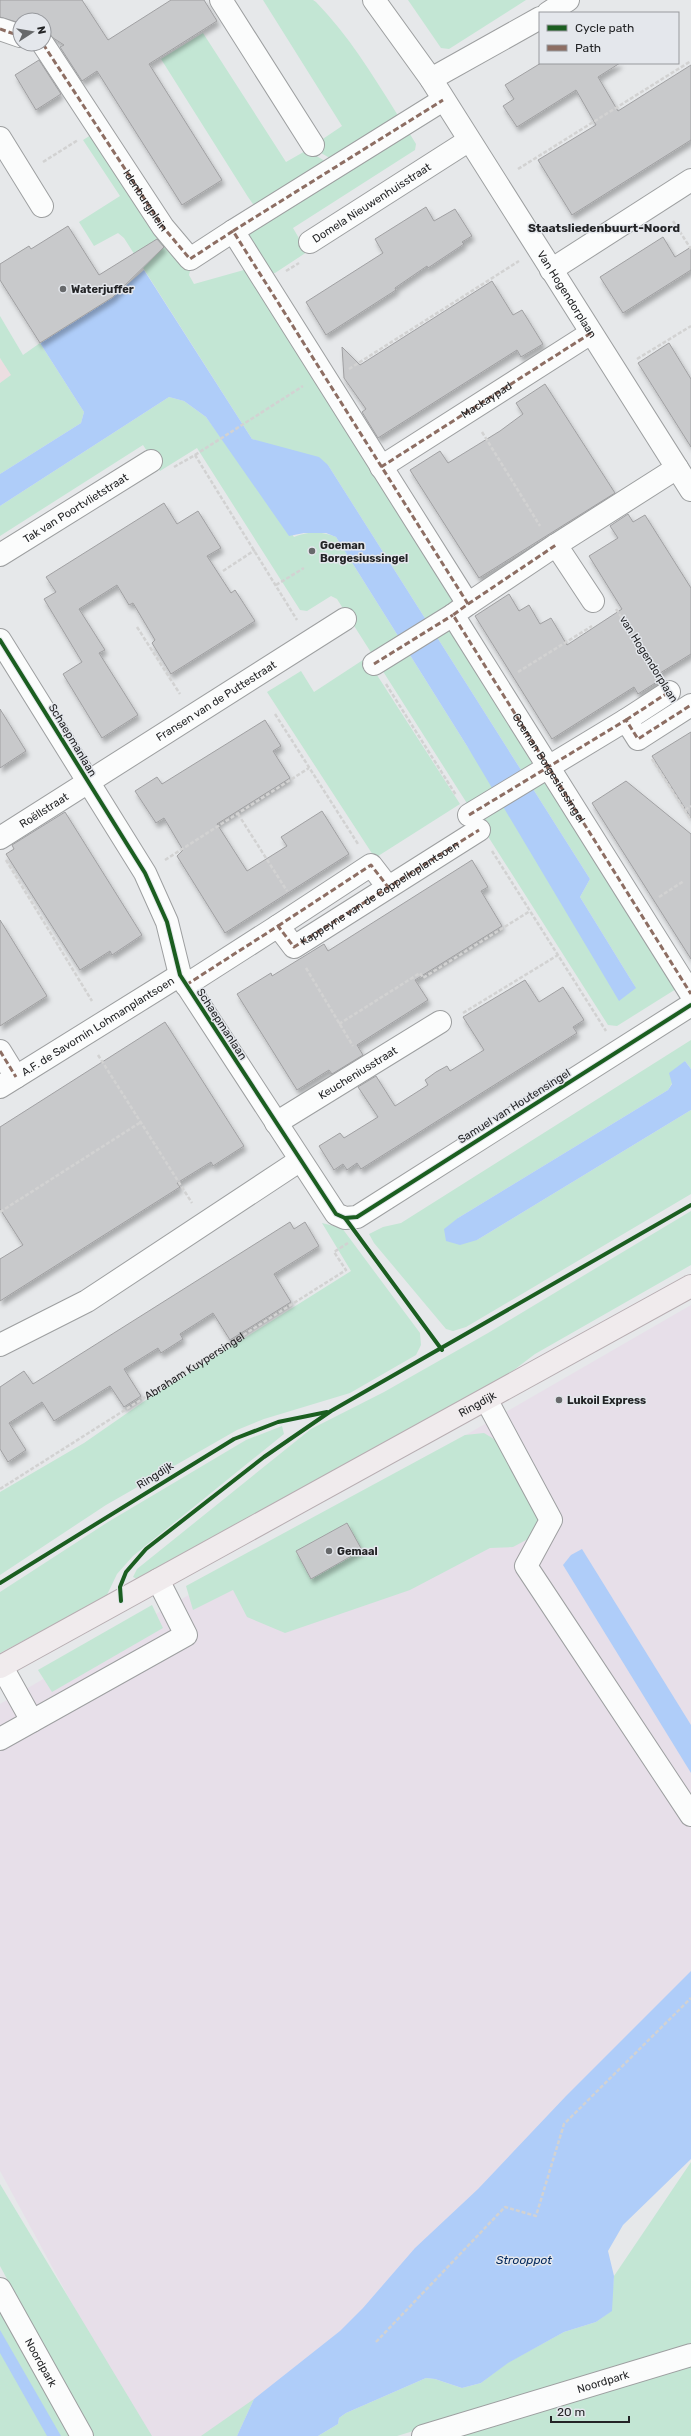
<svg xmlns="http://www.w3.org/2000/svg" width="691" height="2436" font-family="Rubik,sans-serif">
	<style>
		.industrial { fill: #e7dfe9 }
		.education { fill: #ecdee1 }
		.green { fill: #c3e6d4 }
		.water { fill: #afcdf9 }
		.building { fill: #c8c9cb; stroke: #a0a0a2; filter: url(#shadow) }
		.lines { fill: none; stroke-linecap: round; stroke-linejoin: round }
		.minor-casing { stroke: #9d9fa0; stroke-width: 24 }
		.major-casing { stroke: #b7adb1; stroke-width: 24 }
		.path { stroke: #d2d2d2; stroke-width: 2.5; stroke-dasharray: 4 2; stroke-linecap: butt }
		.minor { stroke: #fbfcfc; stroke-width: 22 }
		.major { stroke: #f0ebed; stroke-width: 22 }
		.quiet { stroke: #8d6e63; stroke-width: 3; stroke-dasharray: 6 3; stroke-linecap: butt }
		.cycleway-casing { stroke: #e4e7ec; stroke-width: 6 }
		.cycleway { stroke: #1b5e20; stroke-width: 4 }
		.poi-dot { fill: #67696b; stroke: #e4e7ec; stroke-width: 1.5 }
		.labels { text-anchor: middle; stroke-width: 3; stroke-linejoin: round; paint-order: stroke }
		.street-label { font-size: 11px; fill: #232426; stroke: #e4e7ec }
		.poi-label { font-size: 11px; font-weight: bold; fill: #232426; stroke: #e4e7ec; text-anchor: start }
		.neighbourhood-label { font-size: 12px; font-weight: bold; fill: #232426; stroke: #e4e7ec }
		.water-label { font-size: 12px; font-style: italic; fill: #01275c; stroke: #e4e7ec }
	</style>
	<defs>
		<filter id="shadow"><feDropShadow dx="2.5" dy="4.5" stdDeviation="2" flood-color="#0004"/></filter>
	</defs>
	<rect width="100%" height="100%" fill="#e6e8ea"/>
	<polygon class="industrial" points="691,1305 691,2059 262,2436 144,2436 0,2171 0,1704"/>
	<polygon class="education" points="0,358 12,375 0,383"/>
	<g class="green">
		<path d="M263 0H313L316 2C349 36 372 74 397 114L396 120 333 160 311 147 342 126Z"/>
		<polygon points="408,0 526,0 449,49 441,48"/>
		<polygon points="203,33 286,162 307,150 328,163 258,206 253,204 248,197 161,59"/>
		<polygon points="408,131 416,144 415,150 293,228 307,252 275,273 268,273 245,237 246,229"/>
		<path d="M91 135 191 267 189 275 194 284 251 268 459 595 450 624 676 989 617 1026 608 1025 337 599 331 596 307 611 300 610 197 448 160 471 143 445 0 536V506L169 397 184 401 206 417 294 537C308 531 322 531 336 537L467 746 636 988 580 897 590 879 328 465 252 439 124 238 118 233 94 246 79 222 120 196 83 140Z"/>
		<polygon points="0,316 23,355 40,343 84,412 81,423 0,474 0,383 11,375 0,358"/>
		<polygon points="366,658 460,804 375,858 267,692 301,671 314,692"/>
		<polygon points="691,1040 691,1069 685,1061 668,1090 458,1218 477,1240 691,1110 691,1194 466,1327 453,1331 446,1329 374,1243 369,1234 383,1227 401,1223"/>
		<polygon points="691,1211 691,1265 535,1354 506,1376 137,1579 133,1577 137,1569 311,1429 384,1392 488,1333"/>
		<polygon points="322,1223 342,1228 420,1333 421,1345 416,1355 350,1393 264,1419 237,1430 106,1505 0,1575 0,1492 84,1443 146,1400 351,1271"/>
		<polygon points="282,1426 284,1434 133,1556 117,1574 106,1597 0,1653 0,1592 108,1522 246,1440"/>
		<polygon points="484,1433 502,1444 542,1516 528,1539 513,1547 490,1548 410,1590 285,1633 247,1617 233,1590 193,1610 186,1586 465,1435"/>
		<polygon points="152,1605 163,1628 52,1692 38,1670"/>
		<polygon points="691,2162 691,2343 585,2376 577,2381 397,2436 318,2436 338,2424 339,2418 346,2413 426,2378 435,2379 462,2388 481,2383 507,2363 564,2332 596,2322 611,2311 614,2276"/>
		<polygon points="0,2184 152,2436 92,2436 0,2266"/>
		<polygon points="0,2299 75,2436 0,2436"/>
		<polygon points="691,2360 691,2436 443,2436"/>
		<polygon points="254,2399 237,2436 201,2436"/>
	</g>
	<g class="water">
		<polygon points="144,270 252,439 319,457 328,465 590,879 580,897 636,988 619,1001 467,746 336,537 326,533 304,533 289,536 206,417 184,401 169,397 0,506 0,474 81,423 84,412 40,343 113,297"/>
		<polygon points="685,1061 691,1069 691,1110 477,1240 460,1245 446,1241 444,1229 458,1218 668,1090 672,1084 669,1073"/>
		<polygon points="582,1549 691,1725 691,1773 563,1565 571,1555"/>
		<polygon points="691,1971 691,2159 623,2225 608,2251 614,2276 612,2311 596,2322 564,2332 508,2363 481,2383 462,2388 435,2379 426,2378 346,2413 339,2418 338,2424 318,2436 237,2436 254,2399 340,2331 363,2308 415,2248 478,2189 566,2096"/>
		<polygon points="0,2330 61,2436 47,2436 0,2353"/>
	</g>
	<g class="building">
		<polygon points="0,0 82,0 108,40 171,0 204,0 217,21 149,64 222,180 182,205 97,71 82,81 60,47 64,45 44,32 44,20 20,20 20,23 0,17"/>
		<polygon points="39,60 61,94 36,110 15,75"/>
		<polygon points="541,63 620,63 598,77 618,111 691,65 691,140 572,215 538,160 596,125 576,90 517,127 503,106 514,99 505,85"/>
		<polygon points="426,207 434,221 455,209 472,236 462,242 464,244 428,268 427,266 395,288 396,290 326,335 306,302 383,253 375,239"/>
		<polygon points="68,226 99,275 157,239 164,247 113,297 40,343 0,280 0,264 29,246 31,249"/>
		<polygon points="663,237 675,257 691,247 691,270 623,313 600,277"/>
		<polygon points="492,281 513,315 522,310 543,344 521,357 517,350 378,438 362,412 366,409 344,378 342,347 360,365"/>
		<polygon points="669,343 691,379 691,447 638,363"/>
		<polygon points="545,384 615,493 479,578 410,470 440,451 448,463 500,431 523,414 516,403"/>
		<polygon points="164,503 177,524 198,511 221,548 207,556 231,593 235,590 255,621 171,674 152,643 155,640 133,603 129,605 117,585 79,609 105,650 99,653 138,715 102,738 63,674 82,662 44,599 56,592 46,577"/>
		<polygon points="628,514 633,522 645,515 691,588 691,654 657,675 660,680 638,694 634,687 552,739 475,616 509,594 519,611 529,605 540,624 551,618 567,645 596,626 622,609 589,556 618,538 610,526"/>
		<polygon points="0,709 26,751 0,768"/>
		<polygon points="265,720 281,746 273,751 290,778 217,824 247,871 287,846 281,837 322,811 349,854 225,933 177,856 183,850 164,818 156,823 135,791 157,777 162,784"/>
		<polygon points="691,732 691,818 652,756"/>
		<polygon points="626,781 691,834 691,959 592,803"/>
		<polygon points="65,812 142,935 112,955 110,951 80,970 6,854 14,849 12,845"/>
		<polygon points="472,860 488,887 481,891 502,926 415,980 428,1000 357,1045 363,1055 332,1074 329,1070 297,1090 237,994 271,973 272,976 324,944 328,951"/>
		<polygon points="0,920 47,996 0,1026"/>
		<polygon points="525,980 539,1002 563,987 584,1020 573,1027 577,1033 361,1169 357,1163 347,1170 343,1164 334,1170 319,1146 340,1133 344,1138 378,1117 358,1087 376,1076 395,1106 428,1085 425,1080 436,1072 447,1066 450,1071 484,1050 463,1017"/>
		<polygon points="165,1022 244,1146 213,1166 211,1162 177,1183 180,1187 0,1301 0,1259 23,1245 0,1209 0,1127"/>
		<polygon points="290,1222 294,1229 305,1222 319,1246 274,1274 291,1302 230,1340 213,1313 180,1334 183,1339 161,1353 158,1348 124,1369 141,1396 124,1407 110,1386 54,1421 42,1402 9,1423 26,1450 8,1462 0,1449 0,1387 24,1371 33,1384"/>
		<polygon points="347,1523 362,1550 311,1579 296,1551"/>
	</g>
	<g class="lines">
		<defs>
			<g id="minor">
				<polyline points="221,0 313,145"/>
				<path id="s2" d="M374 0 431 79 691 490"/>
				<polyline points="548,13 568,0"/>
				<polyline points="0,29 20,36"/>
				<path id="s3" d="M43 44 163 227 190 259 233 231 468 604 453 615 691 994"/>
				<polyline points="431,79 540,18"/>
				<polyline points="0,138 42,206"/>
				<polyline points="233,231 443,100"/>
				<path id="s4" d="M310 242 468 141"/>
				<polyline points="551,270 691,180"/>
				<polyline points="381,467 591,333"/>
				<path id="s5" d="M0 555 151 461"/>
				<polyline points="593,601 556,545 677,468"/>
				<polyline points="468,604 556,545"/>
				<polyline points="0,640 145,873 167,922 180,975 336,1214 345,1218 357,1217 691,1005"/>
				<polyline points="374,664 453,615"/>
				<polyline points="626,720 669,692"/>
				<polyline points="469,815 626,720 638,739 691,705"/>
				<path id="s6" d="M0 838 345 619"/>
				<polyline points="278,926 371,865 388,887"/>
				<path id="s7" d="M186 985 278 926 294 947 479 830"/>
				<polyline points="0,1051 16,1077"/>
				<path id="s8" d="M0 1087 180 975"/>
				<path id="s9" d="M276 1123 440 1022"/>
				<polyline points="0,1345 87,1301 299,1161"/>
				<polyline points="487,1401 551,1520 526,1566 691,1815"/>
				<polyline points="2,1667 32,1721"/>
				<polyline points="0,1739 186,1635 158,1580"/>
				<path id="s10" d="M0 2289 82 2436"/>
				<path id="s11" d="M423 2436 691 2355"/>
			</g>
			<g id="major">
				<path id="s12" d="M0 1667 691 1286"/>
			</g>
		</defs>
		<use href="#minor" class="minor-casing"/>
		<use href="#major" class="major-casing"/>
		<g class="path">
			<polyline points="43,162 78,140"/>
			<polyline points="518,169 691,61"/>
			<polyline points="673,221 691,249"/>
			<polyline points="286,271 299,263"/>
			<polyline points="637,359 691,326"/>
			<polyline points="349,369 519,261"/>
			<polyline points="482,432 540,526"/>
			<polyline points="195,455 303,386"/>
			<polyline points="174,467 195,455 297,620"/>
			<polyline points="223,571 255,550"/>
			<polyline points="276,585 304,568"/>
			<polyline points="616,609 656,671"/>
			<polyline points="137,627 180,694"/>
			<polyline points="518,672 592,626"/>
			<polyline points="386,684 456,795"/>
			<polyline points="275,714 358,844"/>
			<polyline points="652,759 691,820"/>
			<polyline points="685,810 691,806"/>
			<polyline points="238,814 287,891"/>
			<polyline points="492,851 606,1031"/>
			<polyline points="6,860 92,1001"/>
			<polyline points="165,860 309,768"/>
			<polyline points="659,897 684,881"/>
			<polyline points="306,968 353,1046"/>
			<polyline points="463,1013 558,955"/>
			<polyline points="339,1024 420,973 423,978 530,911"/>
			<polyline points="98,1055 192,1203"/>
			<polyline points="0,1212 141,1122"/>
			<path id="s1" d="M0 1489 346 1270 334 1252 348 1243"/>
			<polyline points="376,2342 505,2207 536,2216 564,2124 691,1998"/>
		</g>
		<use href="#minor" class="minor"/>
		<use href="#major" class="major"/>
		<g class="quiet">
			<polyline points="0,29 20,36"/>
			<polyline points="43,44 163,227 190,259 233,231 468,604 453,615 691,994"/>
			<polyline points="233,231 443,100"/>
			<path id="s13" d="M381 467 591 333"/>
			<polyline points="468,604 556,545"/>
			<polyline points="374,664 453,615"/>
			<polyline points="626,720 669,692"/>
			<polyline points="469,815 626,720 638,739 691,705"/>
			<polyline points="278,926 371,865 388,887"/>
			<polyline points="186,985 278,926 294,947 479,830"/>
			<polyline points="0,1051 16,1077"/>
		</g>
		<defs>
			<g id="cycleway">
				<polyline points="0,640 145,873 167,922 180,975 336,1214 345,1218 357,1217 691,1005"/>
				<polyline points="345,1218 442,1350"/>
				<polyline points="0,1583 234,1439 278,1422 327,1412"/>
				<polyline points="121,1601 120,1587 126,1572 146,1549 264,1457 331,1411 691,1205"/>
			</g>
		</defs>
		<use href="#cycleway" class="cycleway-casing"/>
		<use href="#cycleway" class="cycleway"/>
	</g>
	<g class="poi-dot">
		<circle cx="63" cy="289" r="4"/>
		<circle cx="312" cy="551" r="4"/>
		<circle cx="559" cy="1400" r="4"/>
		<circle cx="329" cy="1551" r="4"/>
	</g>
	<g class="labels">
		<g class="street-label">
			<text dy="4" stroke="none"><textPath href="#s3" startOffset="187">Idenburgplein</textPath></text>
			<text dy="4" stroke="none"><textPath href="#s4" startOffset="73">Domela Nieuwenhuisstraat</textPath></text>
			<text dy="4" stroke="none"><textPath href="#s2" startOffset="352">Van Hogendorplaan</textPath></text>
			<text dy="4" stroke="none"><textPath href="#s13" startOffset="125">Mackaypad</textPath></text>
			<text dy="4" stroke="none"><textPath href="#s5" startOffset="89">Tak van Poortvlietstraat</textPath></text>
			<text transform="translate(649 659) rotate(58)" y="4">van Hogendorplaan</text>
			<text dy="4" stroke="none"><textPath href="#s6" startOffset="256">Fransen van de Puttestraat</textPath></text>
			<text transform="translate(73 740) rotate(59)" y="4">Schaepmanlaan</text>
			<text dy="4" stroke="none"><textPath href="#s3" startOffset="952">Goeman Borgesiussingel</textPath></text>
			<text dy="4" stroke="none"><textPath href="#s6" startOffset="52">Roëllstraat</textPath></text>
			<text dy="4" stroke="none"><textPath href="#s7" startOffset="237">Kappeyne van de Coppelloplantsoen</textPath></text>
			<text transform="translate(222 1024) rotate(57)" y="4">Schaepmanlaan</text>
			<text dy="4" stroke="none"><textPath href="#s8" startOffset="115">A.F. de Savornin Lohmanplantsoen</textPath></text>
			<text dy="4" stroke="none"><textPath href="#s9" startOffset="96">Keucheniusstraat</textPath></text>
			<text transform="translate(514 1106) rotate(-32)" y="4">Samuel van Houtensingel</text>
			<text dy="4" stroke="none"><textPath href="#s1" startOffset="230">Abraham Kuypersingel</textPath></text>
			<text dy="4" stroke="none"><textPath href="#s12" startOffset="545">Ringdijk</textPath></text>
			<text transform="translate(155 1475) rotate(-32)" y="4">Ringdijk</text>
			<text dy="4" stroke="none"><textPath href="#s10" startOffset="84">Noordpark</textPath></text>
			<text dy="4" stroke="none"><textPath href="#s11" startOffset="188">Noordpark</textPath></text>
		</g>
		<g class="poi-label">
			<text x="71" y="293">Waterjuffer</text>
			<text x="320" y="549">Goeman<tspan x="320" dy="13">Borgesiussingel</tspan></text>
			<text x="567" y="1404">Lukoil Express</text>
			<text x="337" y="1555">Gemaal</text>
		</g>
		<g class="neighbourhood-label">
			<text x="604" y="232">Staatsliedenbuurt-Noord</text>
		</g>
		<g class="water-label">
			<text x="524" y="2264">Strooppot</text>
		</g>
	</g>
	<rect x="539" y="12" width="140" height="52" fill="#e4e7ec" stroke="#97999d"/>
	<rect x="547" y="25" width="20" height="6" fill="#1b5e20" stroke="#97999d"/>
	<text x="575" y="32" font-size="12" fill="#232426">Cycle path</text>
	<rect x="547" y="45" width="20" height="6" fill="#8d6e63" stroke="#97999d"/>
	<text x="575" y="52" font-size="12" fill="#232426">Path</text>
	<g transform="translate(32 32) rotate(78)"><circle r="19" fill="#e4e7ec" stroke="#97999d"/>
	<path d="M0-3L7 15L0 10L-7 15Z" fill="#67696b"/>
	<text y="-6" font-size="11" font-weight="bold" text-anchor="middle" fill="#232426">N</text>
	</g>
	<path d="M551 2416v6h78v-6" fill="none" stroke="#232426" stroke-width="2"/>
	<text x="557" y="2416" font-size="12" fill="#232426" stroke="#e4e7ec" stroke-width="3" paint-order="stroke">20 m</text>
</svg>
